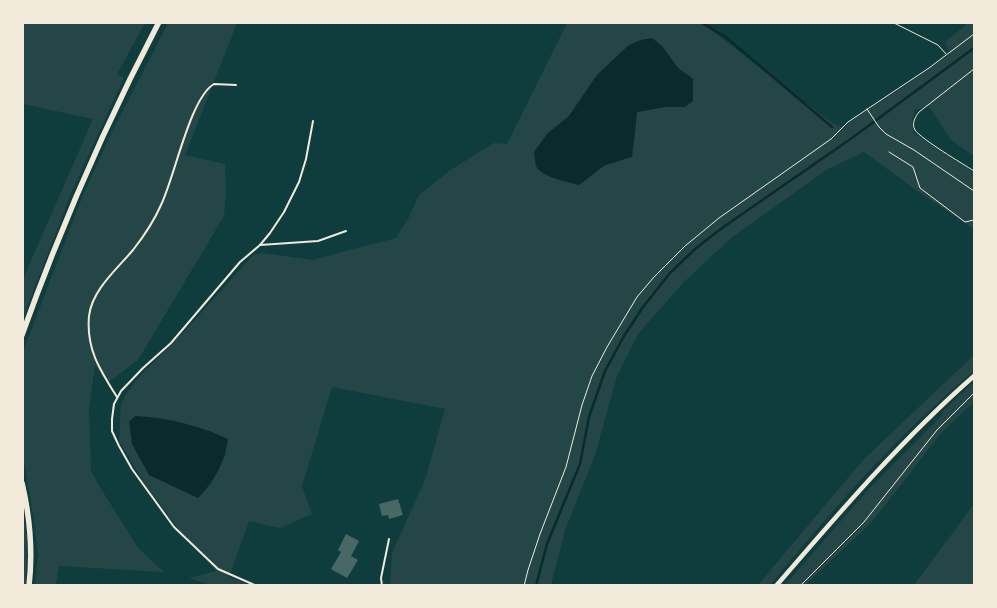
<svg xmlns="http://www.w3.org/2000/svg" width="997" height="608" viewBox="0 0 997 608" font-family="Rubik,sans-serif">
<rect width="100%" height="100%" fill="#0f3d3e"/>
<!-- green -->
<g fill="#244646" fill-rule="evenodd">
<path d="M 23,22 L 145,23 L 117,74 L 124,78 L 72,191 L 23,318 L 23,279 L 93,119 L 23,104 Z"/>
<path d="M 168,23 L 237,23 L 185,155 L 225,164 L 226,193 L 224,216 L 138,360 L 107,383 L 95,365 L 89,408 L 91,470 L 98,484 L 138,548 L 164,572 L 59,566 L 56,585 L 35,585 L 38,554 L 33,514 L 23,456 L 22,354 L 83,195 L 111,134 Z"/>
<path d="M 567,23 L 702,23 L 832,123 L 844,128 L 852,120 L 905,86 L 950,54 L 945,42 L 968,23 L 974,23 L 974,156 L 951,140 L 929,106 L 915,110 C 912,119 911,125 915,134 L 974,173 L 974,229 L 916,190 L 864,152 L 828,169 L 731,238 L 683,283 L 638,334 L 617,376 L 595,455 L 565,530 L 551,585 L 390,585 L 392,553 L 425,480 L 445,409 L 332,387 L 302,486 L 312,514 L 280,528 L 249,521 L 229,577 L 249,585 L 211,585 L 189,578 L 216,571 L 176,526 L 143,481 L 119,441 L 121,405 L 125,396 L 138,378 L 182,334 L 253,255 L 263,253 L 312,260 L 396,238 L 409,217 L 419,195 L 449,171 L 494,143 L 507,144 ZM 629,45 L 662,46 L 678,68 L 693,79 L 685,107 L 665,107 L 637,112 L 634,143 L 618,162 L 605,165 L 579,185 L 547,134 L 569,116 L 597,75 ZM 150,417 L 213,432 L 226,454 L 211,484 L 198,498 Z"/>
<path d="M 974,355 L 974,371 C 898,434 832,510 770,585 L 758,585 L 864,459 Z"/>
<path d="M 974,382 L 974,402 L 942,432 L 871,523 L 805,585 L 784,586 L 868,490 L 942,415 L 943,411 Z"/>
<path d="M 974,504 L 974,585 L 914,585 Z"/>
<path d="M 23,514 L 27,536 L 26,586 L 22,585 Z"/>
</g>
<!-- water -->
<g fill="#0a2a2b">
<path d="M 652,38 L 662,46 L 678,68 L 693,79 L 693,101 L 685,107 L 665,107 L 637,112 L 632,157 L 605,165 L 579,185 C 568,182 545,178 537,168 C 535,164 535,157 534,152 L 547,134 L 569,116 L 597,75 L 629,45 L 641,40 Z"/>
<path d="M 135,416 C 166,417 200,426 228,439 C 225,462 214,481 198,498 L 149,475 L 132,444 L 129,422 Z"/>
</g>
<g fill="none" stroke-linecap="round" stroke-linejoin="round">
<!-- stream -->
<g stroke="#0a2a2b" stroke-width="2.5">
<path d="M 701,22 L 727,38 L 832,127"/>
<path d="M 536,586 L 547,544 L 580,464 L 589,417 L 605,371 L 624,336 L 643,307 L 670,273 L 695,249 L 722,228 L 852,138 L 974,48"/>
</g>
</g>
<!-- building -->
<g fill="#486865">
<path d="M 398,499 L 403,515 L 389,519 L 388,515 L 382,516 L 379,504 Z"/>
<path d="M 346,534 L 359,541 L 351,556 L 358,560 L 347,578 L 331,569 L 341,552 L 338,550 Z"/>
</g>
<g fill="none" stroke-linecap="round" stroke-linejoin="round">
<!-- path -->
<g stroke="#f1e9da" stroke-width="1">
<path d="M 892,22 L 938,45 L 946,54"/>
<path d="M 974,69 L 919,112 C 916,116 911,123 915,130 C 921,139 963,164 974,171"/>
<path d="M 867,109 L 879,127 L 886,134 L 914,150 L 974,191"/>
<path d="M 889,152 L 913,167 L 920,188 L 965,222 L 974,220"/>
<path d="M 524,586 L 528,570 L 540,534 L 566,467 L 582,405 L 592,376 L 607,347 L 637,297 L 654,277 L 685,246 L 719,218 L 831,139 L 848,122 L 929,68 L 974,34"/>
<path d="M 800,586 L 864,522 L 937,430 L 974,393"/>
</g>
<!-- service -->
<g stroke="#f1e9da" stroke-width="2">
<path d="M 260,245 L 318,241 L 346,231"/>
<path d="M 117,397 C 100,370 86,349 89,316 C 92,290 117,269 133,250 C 144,236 154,221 161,205 C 175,176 190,98 214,84 L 236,85"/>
<path d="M 257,586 L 218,569 L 174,527 L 132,469 L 119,446 L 112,431 L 112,419 L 114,404 L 121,391 L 143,368 L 171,343 L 240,262 L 260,245 L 270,233 L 284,212 L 299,182 L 306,159 L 313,121"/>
<path d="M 382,586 L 381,578 L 389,539"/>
</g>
<!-- tertiary -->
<path stroke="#f1e9da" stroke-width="4.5" d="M 776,586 C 839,513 902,439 974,376"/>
<!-- primary -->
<path stroke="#f1e9da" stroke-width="5.5" d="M 22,335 C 60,229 106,123 159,22"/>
<!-- trunk -->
<path stroke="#f1e9da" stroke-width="5.5" d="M 22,483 C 30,517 33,551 29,586"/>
</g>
<!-- border -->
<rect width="997" height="608" fill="none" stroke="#f1e9da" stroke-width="48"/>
</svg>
